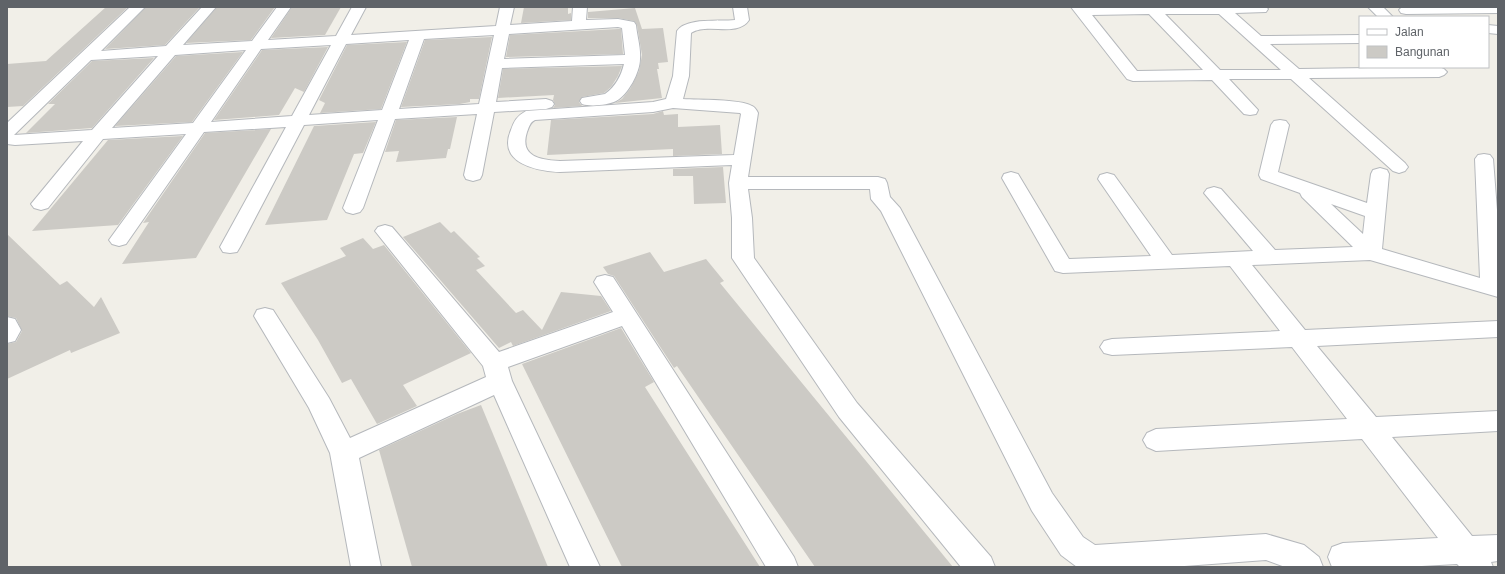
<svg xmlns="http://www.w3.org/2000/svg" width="1505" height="574" viewBox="0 0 1505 574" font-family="Arial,sans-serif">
<rect width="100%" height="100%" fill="#f1efe8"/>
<!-- building -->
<g fill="#cccac5">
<path d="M 106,7 L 128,7 L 23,106 L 7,107 L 7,64 L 46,61 Z"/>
<path d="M 146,7 L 200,7 L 165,45 L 105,49 Z"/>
<path d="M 217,7 L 275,7 L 251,40 L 186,43 Z"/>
<path d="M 292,7 L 341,7 L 325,35 L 271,38 Z"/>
<path d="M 524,7 L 568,7 L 568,14 L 571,13 L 571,20 L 521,23 Z"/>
<path d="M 635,8 L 642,29 L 663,28 L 668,62 L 658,63 L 659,69 L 657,69 L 662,98 L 615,103 L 622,99 L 630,89 L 639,71 L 642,55 L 637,25 L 634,21 L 618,18 L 588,18 L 588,12 Z"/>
<path d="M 618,29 L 621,29 L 623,54 L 506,57 L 510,35 Z"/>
<path d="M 492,37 L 479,99 L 470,99 L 470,102 L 460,104 L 401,107 L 425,40 Z"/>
<path d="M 407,42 L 381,109 L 320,113 L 325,103 L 319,100 L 347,45 Z"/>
<path d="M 328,47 L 304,92 L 295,88 L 279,115 L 214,120 L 262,50 Z"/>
<path d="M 243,52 L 192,122 L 115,126 L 176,56 Z"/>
<path d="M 154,58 L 92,128 L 26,133 L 55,104 L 48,104 L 92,61 Z"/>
<path d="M 622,66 L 618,76 L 611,87 L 604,93 L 582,97 L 579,102 L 582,106 L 553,108 L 555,105 L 553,100 L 554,95 L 498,98 L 503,69 Z"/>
<path d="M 663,111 L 664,115 L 678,114 L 678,127 L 720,125 L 722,154 L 673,156 L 673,149 L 547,155 L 551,120 L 653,114 Z"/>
<path d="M 457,117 L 450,149 L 448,149 L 446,158 L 396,162 L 399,151 L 385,152 L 396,120 Z"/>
<path d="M 376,122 L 363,153 L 354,154 L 327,220 L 265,225 L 314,126 Z"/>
<path d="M 271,129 L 196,258 L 122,264 L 149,222 L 143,223 L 205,133 Z"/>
<path d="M 183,136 L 118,225 L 32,231 L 108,140 Z"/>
<path d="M 723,167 L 726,203 L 694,204 L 693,176 L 673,176 L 673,169 Z"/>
<path d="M 440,222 L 451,233 L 454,231 L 480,257 L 477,258 L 485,266 L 476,270 L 516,313 L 523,310 L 542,330 L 561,292 L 601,296 L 611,311 L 513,346 L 511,342 L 499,348 L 403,237 Z"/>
<path d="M 7,234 L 60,285 L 67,281 L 94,307 L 101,297 L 120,333 L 71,353 L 70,350 L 7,379 L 7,344 L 16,342 L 22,331 L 16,318 L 7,316 Z"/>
<path d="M 363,238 L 373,249 L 384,245 L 471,353 L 403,385 L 417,406 L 377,424 L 351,379 L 342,383 L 318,340 L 281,283 L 346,256 L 340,248 Z"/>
<path d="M 650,252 L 664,272 L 706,259 L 724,281 L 720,283 L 953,567 L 815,567 L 677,366 L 674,368 L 614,276 L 608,274 L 603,267 Z"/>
<path d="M 621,328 L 654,382 L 645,387 L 760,567 L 622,567 L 522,364 Z"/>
<path d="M 481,405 L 548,567 L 412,567 L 379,450 L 457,414 Z"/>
</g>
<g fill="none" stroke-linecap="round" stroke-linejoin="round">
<defs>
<g id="street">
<path d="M 130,7 L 145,7 L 101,51 L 166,46 L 202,7 L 216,7 L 183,45 L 252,41 L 277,7 L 291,7 L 268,40 L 336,36 L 352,7 L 366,7 L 351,35 L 496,26 L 500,7 L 514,7 L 510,25 L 572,21 L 573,7 L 587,7 L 586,20 L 618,19 L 634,22 L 636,25 C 637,36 641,48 640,59 C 640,72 628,95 616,101 C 608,105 591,107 582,104 L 580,101 L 582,98 L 605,94 C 616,86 621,76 624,64 L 502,68 L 496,102 L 546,99 L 552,101 L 554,104 L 552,107 L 546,109 L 494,112 L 482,175 L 480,179 L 473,181 L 466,179 L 464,175 L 477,114 L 395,119 L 363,208 L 360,212 L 353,214 L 346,212 L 343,208 L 378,120 L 304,125 L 240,247 L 237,252 L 230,253 L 223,252 L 220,247 L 286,127 L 204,132 L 126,244 L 119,246 L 112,244 L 109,240 L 186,134 L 103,139 L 48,208 L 41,210 L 34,208 L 31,204 L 83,141 L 15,145 L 7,144 L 7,123 ZM 618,27 L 622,28 L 625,55 L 504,59 L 509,34 ZM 494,35 L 479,104 L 399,109 L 424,39 ZM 409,40 L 382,110 L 309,115 L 346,44 ZM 331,45 L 292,116 L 211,122 L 261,49 ZM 246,50 L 193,123 L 112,128 L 175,55 ZM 158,56 L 92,130 L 14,135 L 91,60 Z"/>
<path d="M 733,7 L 747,7 L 749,20 C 737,38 708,22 691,33 L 689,76 L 683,99 C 698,100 741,99 752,106 C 755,107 757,111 758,113 L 748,177 L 878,177 L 885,179 L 887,183 L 890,197 L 900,208 L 1052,493 L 1083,537 L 1095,545 L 1266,534 L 1304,545 L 1319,557 L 1323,567 L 1285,567 L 1266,560 L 1171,567 L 1077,567 L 1061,555 L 1032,511 L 881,211 L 871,199 L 870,189 L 748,189 L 752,218 L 754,258 L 857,403 L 991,557 L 995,567 L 961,567 L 839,417 L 732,258 L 732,218 L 729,183 L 732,165 L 560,172 C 536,171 497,163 511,130 C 514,121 517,116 526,111 L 653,102 L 666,99 L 673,76 L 677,31 C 687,17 719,22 735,20 ZM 673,108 L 740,113 L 741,114 L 734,155 L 560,161 C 541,160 519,157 527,132 C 529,127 530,122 535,120 L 653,112 Z"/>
<path d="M 1071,7 L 1266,7 L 1268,9 L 1266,12 L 1235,13 L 1261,36 L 1360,35 L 1360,43 L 1270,44 L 1299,69 L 1439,67 L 1444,69 L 1447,72 L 1444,75 L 1439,77 L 1309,78 L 1405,163 L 1408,167 L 1405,171 L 1399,173 L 1393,171 L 1291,79 L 1229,79 L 1258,110 L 1256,114 L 1250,115 L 1244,114 L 1212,80 L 1133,81 L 1127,79 ZM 1149,14 L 1203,70 L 1137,71 L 1092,15 ZM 1165,14 L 1219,14 L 1281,70 L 1220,70 Z"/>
<path d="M 1368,7 L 1383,7 L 1393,17 L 1378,17 Z"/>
<path d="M 1402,7 L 1498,7 L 1498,13 L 1406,14 L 1401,13 L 1399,10 Z"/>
<path d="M 1488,25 L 1498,26 L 1498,34 L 1488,33 Z"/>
<path d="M 1280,120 L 1286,121 L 1289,125 L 1278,172 L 1367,203 L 1371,174 L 1373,170 L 1380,168 L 1387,170 L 1389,174 L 1382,249 L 1480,278 L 1475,159 L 1478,155 L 1484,154 L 1490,155 L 1493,159 L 1498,223 L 1498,297 L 1370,260 L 1252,265 L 1305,330 L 1498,321 L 1498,337 L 1317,346 L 1376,417 L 1498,411 L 1498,431 L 1392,437 L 1472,536 L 1498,535 L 1498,561 L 1491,562 L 1493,567 L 1460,567 L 1457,564 L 1404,567 L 1332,567 L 1328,557 L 1332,547 L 1343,543 L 1438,538 L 1362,439 L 1156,451 L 1147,447 L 1143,440 L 1147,433 L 1156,429 L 1347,419 L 1292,347 L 1112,355 L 1104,353 L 1100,347 L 1104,341 L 1112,339 L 1280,331 L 1230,266 L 1063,273 L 1055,271 L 1002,178 L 1004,174 L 1011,172 L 1018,174 L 1069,259 L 1151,256 L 1098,179 L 1100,175 L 1107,173 L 1114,175 L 1172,255 L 1253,251 L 1204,193 L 1207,189 L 1214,187 L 1221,189 L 1275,250 L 1353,247 L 1302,197 L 1300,193 L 1261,179 L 1259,175 L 1271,125 L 1274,121 ZM 1331,204 L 1365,216 L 1363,234 Z"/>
<path d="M 385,225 L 392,227 L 499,352 L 613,312 L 594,282 L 597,277 L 605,275 L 613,277 L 794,557 L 798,567 L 766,567 L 622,326 L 508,367 L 512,381 L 600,567 L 570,567 L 494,395 L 359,458 L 381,567 L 351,567 L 330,453 L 309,408 L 254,316 L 257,310 L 265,308 L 273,310 L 329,398 L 350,438 L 486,377 L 483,366 L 375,231 L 378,227 Z"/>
<path d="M 7,317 L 15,319 L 21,330 L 15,341 L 7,343 Z"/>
</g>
</defs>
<!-- street casing -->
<use href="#street" stroke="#b5b8bc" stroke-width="2"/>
<!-- street -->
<use href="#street" fill="#fff" fill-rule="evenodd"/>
</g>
<!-- border -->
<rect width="1505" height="574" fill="none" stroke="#5f6368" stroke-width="16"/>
<!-- legend -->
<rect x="1359" y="16" width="130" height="52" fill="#ffffff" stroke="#bfc1c3"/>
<rect x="1367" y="29" width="20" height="6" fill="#ffffff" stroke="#bfc1c3"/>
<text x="1395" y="36" font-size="12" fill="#5f6368">Jalan</text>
<rect x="1367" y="46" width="20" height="12" fill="#cccac5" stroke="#bfc1c3"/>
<text x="1395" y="56" font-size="12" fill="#5f6368">Bangunan</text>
</svg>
